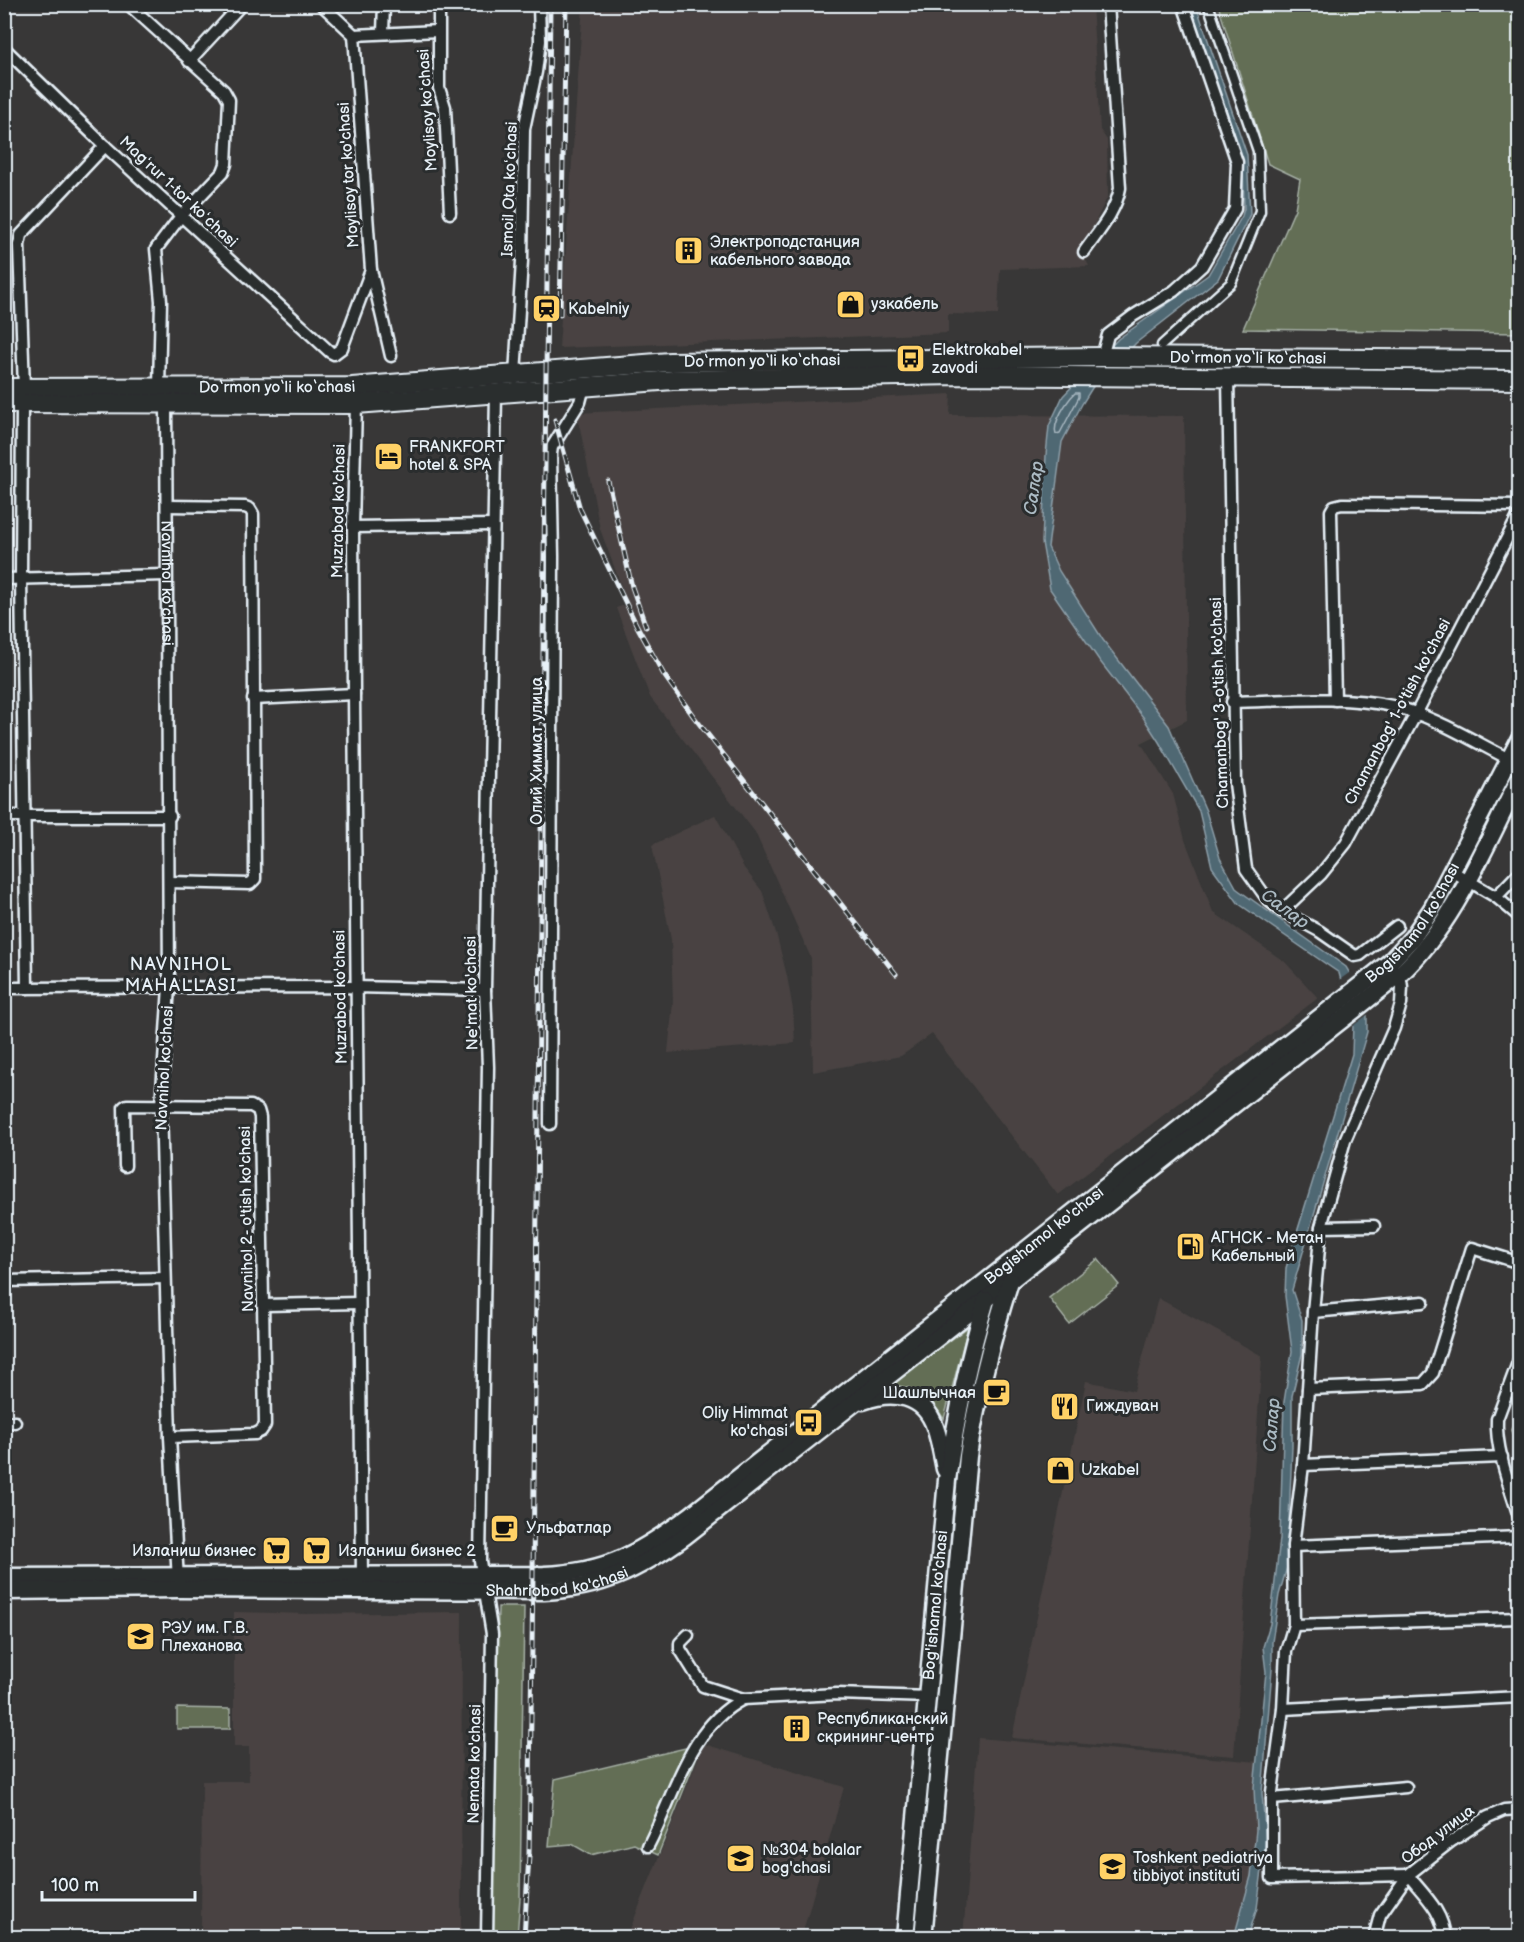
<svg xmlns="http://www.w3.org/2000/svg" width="1524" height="1942" viewBox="0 0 1524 1942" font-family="'Balsamiq Sans',sans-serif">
<rect width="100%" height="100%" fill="#383737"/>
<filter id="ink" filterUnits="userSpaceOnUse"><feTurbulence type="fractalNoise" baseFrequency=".0167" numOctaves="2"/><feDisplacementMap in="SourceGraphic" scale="12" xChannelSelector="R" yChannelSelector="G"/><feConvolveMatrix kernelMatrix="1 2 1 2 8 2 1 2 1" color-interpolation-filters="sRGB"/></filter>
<g filter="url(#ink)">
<!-- built -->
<g fill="#494342">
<path d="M 583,5 L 1092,5 L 1100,130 L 1107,140 L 1108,196 L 1081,251 L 1089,266 L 1000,269 L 998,315 L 948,314 L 948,333 L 559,348 Z"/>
<path d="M 951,394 L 950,415 L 1184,416 L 1187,720 L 1141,743 L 1173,794 L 1185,840 L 1213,912 L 1285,962 L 1318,998 L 1058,1195 L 932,1034 L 901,1056 L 813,1072 L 811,958 L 755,832 L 650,697 L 616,608 L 628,604 L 600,529 L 577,413 Z"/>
<path d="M 715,815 L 744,868 L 762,891 L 776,933 L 787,976 L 793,1010 L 795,1043 L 668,1053 L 673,1002 L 671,939 L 652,845 Z"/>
<path d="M 1158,1298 L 1262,1356 L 1234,1756 L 1012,1738 L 1086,1381 L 1134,1391 Z"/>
<path d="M 234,1612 L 305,1614 L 462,1612 L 461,1931 L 314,1934 L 201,1931 L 202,1781 L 249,1781 L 249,1747 L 234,1747 Z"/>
<path d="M 978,1738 L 1259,1762 L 1260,1834 L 1242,1937 L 963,1938 Z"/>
<path d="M 704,1744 L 844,1787 L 803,1931 L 800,1937 L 650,1938 L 629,1932 Z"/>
</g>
<!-- green -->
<g fill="#636e55" stroke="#a6b0a6" stroke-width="1.5">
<path d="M 1218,5 L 1519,5 L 1519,333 L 1243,329 L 1295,209 L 1300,179 L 1268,164 Z"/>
<path d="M 1098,1259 L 1119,1285 L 1069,1324 L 1049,1298 Z"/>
<path d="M 968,1327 L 944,1419 C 934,1403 919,1389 899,1390 L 893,1384 Z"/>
<path d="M 1519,1406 L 1520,1406 L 1519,1456 L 1511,1430 Z"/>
<path d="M 498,1607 L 524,1607 L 520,1898 L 517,1937 L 492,1937 Z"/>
<path d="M 177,1708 L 230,1709 L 230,1729 L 177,1729 Z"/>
<path d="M 702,1744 L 658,1855 L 634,1844 L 591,1855 L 572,1844 L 549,1846 L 555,1779 Z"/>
</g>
<!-- water -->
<path fill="#4f6773" stroke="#8c9ea8" stroke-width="1.5" d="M 1190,5 L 1196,5 L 1247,155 L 1250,214 L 1218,279 L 1136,343 L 1092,388 L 1082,404 L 1062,442 L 1048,547 L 1059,571 L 1103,640 L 1169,726 L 1206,811 L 1220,858 L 1237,889 L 1346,967 L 1359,989 L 1367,1015 L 1367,1032 L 1292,1290 L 1302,1320 L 1302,1354 L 1292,1396 L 1292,1446 L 1287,1567 L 1279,1595 L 1272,1642 L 1272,1669 L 1262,1793 L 1266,1840 L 1257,1908 L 1248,1937 L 1234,1937 L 1251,1876 L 1256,1830 L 1254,1787 L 1266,1672 L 1263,1647 L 1270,1624 L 1280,1539 L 1284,1402 L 1292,1351 L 1285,1296 L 1286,1268 L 1352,1054 L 1353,1025 L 1339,973 L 1239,904 L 1212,867 L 1199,811 L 1159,742 L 1143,717 L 1099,660 L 1050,589 L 1042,542 L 1046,455 L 1049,426 L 1063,396 L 1118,339 L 1208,275 L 1242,216 L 1244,209 L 1243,162 Z"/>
<!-- pier -->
<path fill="#383737" d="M 1352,971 L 1361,988 L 1370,1013 L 1350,1028 L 1338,981 Z"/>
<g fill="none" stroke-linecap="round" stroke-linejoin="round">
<!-- shore -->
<path stroke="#abbac3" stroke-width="1.5" d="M 1075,393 L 1079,393 L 1079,397 L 1060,433 L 1056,434 C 1052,423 1067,401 1075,393 Z"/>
<defs>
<path id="pedestrian" d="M 1162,345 L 1231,283 L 1260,211 L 1258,151 L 1208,4"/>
<g id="minor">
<path d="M 128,4 L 224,91 L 229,100 L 226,164 L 223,172 L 181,216 L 156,249 L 161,301 L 159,388"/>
<path d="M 321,4 L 354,35 L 371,270 L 391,356"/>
<path d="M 439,4 L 439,88 L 445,107 L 450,213"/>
<path d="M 383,33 L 384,4"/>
<path d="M 354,35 L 438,31"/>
<path d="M 4,48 L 105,146 L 330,352 L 334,354 L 342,348 L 371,270"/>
<path d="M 189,61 L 242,4"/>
<path d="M 1084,252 C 1098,232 1116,212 1120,188 L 1108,4"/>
<path d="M 1102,357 L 1108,335 L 1133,316 L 1174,291 L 1202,266 L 1235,209 L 1237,162 L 1183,4"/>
<path d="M 515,375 L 522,261 L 524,129 L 536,72 L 540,41 L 539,4"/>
<path d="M 1228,377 L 1235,783 L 1246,869 L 1268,900 L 1282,911 L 1319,931 L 1355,956 L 1360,955 L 1397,926"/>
<path d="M 24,388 L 19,245 L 21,235 L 105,146"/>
<path d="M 22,403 L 21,579 L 27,988"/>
<path id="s1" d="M 166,403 L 169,987 L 161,1105 L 170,1437 L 178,1581"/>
<path d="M 356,404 L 353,527 L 354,694 L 362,1579"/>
<path d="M 167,506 L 245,507 L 250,509 L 253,514 L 255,879 L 250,884 L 169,882"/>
<path d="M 353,527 L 493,525"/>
<path d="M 4,579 L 166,575"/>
<path d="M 253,699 L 354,694"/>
<path d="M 1335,700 L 1331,511 L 1334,506 L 1342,504 L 1520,506"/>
<path d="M 1232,702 C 1285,701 1340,695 1392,706 C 1432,715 1473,741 1509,759"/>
<path d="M 4,816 L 170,816"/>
<path d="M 1452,871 L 1496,897 L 1520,917"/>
<path d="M 1496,897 L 1520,872"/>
<path d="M 1282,911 L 1321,874 L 1346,843 L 1416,714 L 1520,513"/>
<path d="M 1397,971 L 1400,974 L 1402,987 L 1401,1004 L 1394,1028 L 1345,1140 L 1321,1227 L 1313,1312 L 1303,1465 L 1293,1546 L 1294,1625 L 1286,1651 L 1283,1709 L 1272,1792 L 1272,1878 L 1408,1875 C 1424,1895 1443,1911 1445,1938"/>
<path d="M 4,988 L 355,987 L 485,990"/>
<path d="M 550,1124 L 553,556 L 551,454 L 552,447 L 580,402 L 584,387"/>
<path d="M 125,1166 L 124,1107 L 127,1105 L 251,1106 L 258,1110 L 260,1117 L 265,1425 L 261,1431 L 255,1434 L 170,1437"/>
<path d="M 1321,1227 L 1374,1226"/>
<path d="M 4,1281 L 165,1278"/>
<path d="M 264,1305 L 359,1303"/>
<path d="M 1313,1312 L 1423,1302"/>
<path d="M 1520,1357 L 1497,1419 C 1495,1449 1511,1490 1520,1520"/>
<path d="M 1308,1389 L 1423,1384 L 1433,1373 L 1472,1248 L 1520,1263"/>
<path d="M 4,1422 L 15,1422"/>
<path d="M 1303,1465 L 1502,1457"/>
<path d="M 1293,1546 L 1520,1537"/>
<path d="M 1294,1625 L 1520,1618"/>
<path d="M 688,1635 L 680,1643 L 680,1649 L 703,1686 L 743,1699 L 837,1694 L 929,1697"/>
<path d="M 1283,1709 L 1520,1697"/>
<path d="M 1272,1799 L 1406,1787"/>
<path d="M 648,1846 C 675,1795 688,1728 743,1699"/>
<path d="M 487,1938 L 492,1634 L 480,1561 L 488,1067 L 485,990 L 496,394"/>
<path d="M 1374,1938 L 1380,1915 L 1408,1875 L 1450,1842 L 1488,1817 L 1504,1810 L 1520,1809"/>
</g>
<g id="secondary">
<path d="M 863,1401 C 892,1390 924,1394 935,1427 C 940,1441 942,1455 945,1469"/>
<path id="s2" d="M 4,1577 L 544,1575 C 608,1572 640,1553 690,1516 L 1390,962 L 1413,937 L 1432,909 L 1520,739"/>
<path id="s3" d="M 4,1591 L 178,1589 L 544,1591 C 602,1588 638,1570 685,1536 L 1400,974 C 1456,922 1485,845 1520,778"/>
<path id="s4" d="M 905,1938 L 947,1480 C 956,1419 968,1359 986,1300"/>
<path d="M 923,1938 L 968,1456 C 977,1396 992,1338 1010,1281"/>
</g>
<g id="primary">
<path id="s5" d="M 4,388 L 352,387 L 670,362 L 1102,357 L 1520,360"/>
<path d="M 4,403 L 356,404 L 673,380 L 958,375 L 1520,380"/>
</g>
</defs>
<!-- pedestrian casing -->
<use href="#pedestrian" stroke="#e8f1f8" stroke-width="13"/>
<!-- minor casing -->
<use href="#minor" stroke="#e8f1f8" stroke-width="15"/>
<!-- secondary casing -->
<use href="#secondary" stroke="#e8f1f8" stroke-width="21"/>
<!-- primary casing -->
<use href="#primary" stroke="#e8f1f8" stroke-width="22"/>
<!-- pedestrian -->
<use href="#pedestrian" stroke="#2a2d2e" stroke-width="8"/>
<!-- minor -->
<use href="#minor" stroke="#2a2d2e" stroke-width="10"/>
<!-- secondary -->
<use href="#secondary" stroke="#2a2d2e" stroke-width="16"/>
<!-- primary -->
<use href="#primary" stroke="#2a2d2e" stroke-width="18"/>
<defs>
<g id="rail">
<path d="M 560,315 L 566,4"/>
<path d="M 555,420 L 580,509 L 637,626 L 664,675 L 694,717 L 896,974"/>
<path d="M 608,481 L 632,587 L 646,627"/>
<path d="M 524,1938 L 529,1855 L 533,1575 L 550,4"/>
</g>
</defs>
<!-- rail casing -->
<use href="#rail" stroke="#e8f1f8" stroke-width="5"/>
<!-- rail -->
<use href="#rail" stroke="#2a2d2e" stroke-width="3" stroke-dasharray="9" stroke-linecap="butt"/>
</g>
</g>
<!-- icons -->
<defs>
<symbol id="building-square" viewBox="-11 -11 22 22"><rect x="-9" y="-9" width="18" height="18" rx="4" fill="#ffd166" stroke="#2a2d2e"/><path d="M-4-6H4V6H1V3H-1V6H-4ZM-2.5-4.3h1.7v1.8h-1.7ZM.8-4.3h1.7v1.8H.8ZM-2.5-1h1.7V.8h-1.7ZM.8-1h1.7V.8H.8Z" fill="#111"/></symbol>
<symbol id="shop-square" viewBox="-11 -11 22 22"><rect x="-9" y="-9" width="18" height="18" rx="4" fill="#ffd166" stroke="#2a2d2e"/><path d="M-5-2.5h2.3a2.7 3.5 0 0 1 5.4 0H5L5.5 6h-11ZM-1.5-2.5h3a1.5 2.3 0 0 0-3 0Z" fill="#111"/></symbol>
<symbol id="station-square" viewBox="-11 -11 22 22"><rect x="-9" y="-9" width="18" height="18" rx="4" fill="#ffd166" stroke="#2a2d2e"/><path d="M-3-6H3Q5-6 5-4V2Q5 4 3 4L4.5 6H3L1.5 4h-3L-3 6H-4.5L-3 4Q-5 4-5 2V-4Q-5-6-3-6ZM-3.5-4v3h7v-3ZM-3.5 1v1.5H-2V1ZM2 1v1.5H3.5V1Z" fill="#111"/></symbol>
<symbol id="bus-square" viewBox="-11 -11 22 22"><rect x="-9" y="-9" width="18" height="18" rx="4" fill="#ffd166" stroke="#2a2d2e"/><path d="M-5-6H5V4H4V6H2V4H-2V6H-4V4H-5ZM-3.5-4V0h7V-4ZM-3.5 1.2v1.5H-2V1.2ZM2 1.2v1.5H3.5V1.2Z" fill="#111"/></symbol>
<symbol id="hotel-square" viewBox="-11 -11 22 22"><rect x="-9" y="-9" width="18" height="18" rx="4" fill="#ffd166" stroke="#2a2d2e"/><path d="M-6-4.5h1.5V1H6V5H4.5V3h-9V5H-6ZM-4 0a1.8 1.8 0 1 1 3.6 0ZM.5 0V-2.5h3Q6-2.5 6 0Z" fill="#111"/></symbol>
<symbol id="fuel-square" viewBox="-11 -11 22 22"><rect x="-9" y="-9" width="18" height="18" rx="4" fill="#ffd166" stroke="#2a2d2e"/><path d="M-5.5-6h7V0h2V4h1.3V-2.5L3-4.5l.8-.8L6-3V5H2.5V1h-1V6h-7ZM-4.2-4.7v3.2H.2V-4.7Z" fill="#111"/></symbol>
<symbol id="cafe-square" viewBox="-11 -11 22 22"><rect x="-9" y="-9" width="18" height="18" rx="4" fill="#ffd166" stroke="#2a2d2e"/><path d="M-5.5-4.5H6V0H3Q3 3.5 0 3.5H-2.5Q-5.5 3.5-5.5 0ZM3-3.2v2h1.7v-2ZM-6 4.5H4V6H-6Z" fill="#111"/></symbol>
<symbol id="restaurant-square" viewBox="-11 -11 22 22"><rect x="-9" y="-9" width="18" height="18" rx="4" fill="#ffd166" stroke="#2a2d2e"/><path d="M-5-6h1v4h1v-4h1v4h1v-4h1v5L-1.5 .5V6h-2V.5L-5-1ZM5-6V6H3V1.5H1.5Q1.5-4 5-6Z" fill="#111"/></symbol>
<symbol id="supermarket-square" viewBox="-11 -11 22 22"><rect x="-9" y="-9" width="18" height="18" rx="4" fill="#ffd166" stroke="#2a2d2e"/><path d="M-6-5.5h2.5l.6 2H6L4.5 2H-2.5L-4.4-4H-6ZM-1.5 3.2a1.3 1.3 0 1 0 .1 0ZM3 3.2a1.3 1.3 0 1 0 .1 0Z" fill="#111"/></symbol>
<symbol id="university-square" viewBox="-11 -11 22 22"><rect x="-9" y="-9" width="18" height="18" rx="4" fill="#ffd166" stroke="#2a2d2e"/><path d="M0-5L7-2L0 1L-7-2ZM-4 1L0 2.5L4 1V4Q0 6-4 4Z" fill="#111"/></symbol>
<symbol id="school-square" viewBox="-11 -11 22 22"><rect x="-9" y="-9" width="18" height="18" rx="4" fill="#ffd166" stroke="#2a2d2e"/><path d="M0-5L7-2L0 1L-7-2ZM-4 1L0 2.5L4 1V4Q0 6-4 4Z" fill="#111"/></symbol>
</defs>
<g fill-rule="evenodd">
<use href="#building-square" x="672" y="234" width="33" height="33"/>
<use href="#shop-square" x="834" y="288" width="33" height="33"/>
<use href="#station-square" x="530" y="292" width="33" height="33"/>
<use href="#bus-square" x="894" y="342" width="33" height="33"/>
<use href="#hotel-square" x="372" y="440" width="33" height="33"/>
<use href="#fuel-square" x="1174" y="1230" width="33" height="33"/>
<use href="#cafe-square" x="980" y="1376" width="33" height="33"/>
<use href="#restaurant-square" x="1048" y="1390" width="33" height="33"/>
<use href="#bus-square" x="792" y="1406" width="33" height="33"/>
<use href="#shop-square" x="1044" y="1454" width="33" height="33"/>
<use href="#cafe-square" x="488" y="1512" width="33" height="33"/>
<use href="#supermarket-square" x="260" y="1534" width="33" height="33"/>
<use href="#supermarket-square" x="300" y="1534" width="33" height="33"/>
<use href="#university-square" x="124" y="1620" width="33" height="33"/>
<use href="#building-square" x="780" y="1712" width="33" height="33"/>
<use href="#school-square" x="724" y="1842" width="33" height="33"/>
<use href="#university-square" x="1096" y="1850" width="33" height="33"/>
</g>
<g text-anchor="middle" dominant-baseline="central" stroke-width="6" stroke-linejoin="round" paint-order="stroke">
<!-- street labels -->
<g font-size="16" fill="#e8f1f8" stroke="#2a2d2e">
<text transform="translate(428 110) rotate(-94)">Moylisoy koʻchasi</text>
<text transform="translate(349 175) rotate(-94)">Moylisoy tor ko'chasi</text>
<text transform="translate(510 189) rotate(-88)">Ismoil Ota koʻchasi</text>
<text transform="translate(178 192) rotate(43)">Magʻrur 1-tor koʻchasi</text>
<text stroke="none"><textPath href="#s5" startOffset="1245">Do‘rmon yo‘li ko‘chasi</textPath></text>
<text stroke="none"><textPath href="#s5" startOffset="759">Do‘rmon yo‘li ko‘chasi</textPath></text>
<text stroke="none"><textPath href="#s5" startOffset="273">Do‘rmon yo‘li ko‘chasi</textPath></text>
<text transform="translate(339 511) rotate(-89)">Muzrabod ko'chasi</text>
<text stroke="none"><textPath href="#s1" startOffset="180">Navnihol ko'chasi</textPath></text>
<text transform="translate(1220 703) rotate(-92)">Chamanbog' 3-o'tish ko'chasi</text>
<text transform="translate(1398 712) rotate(-62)">Chamanbog' 1-o'tish ko'chasi</text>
<text transform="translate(537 751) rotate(-90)">Олий Химмат улица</text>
<text stroke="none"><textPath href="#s2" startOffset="1638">Bogishamol ko'chasi</textPath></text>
<text transform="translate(472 993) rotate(-91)">Ne'mat ko'chasi</text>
<text transform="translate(341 997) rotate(-91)">Muzrabod ko'chasi</text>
<text transform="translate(165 1068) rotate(-87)">Navnihol ko'chasi</text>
<text transform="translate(247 1219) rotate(-91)">Navnihol 2- o'tish ko'chasi</text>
<text stroke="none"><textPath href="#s2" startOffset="1152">Bogishamol ko'chasi</textPath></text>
<text stroke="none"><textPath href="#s3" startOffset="554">Shahriobod ko'chasi</textPath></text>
<text stroke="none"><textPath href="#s4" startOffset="334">Bog'ishamol ko'chasi</textPath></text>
<text transform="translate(475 1764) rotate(-89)">Nemata ko'chasi</text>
<text transform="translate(1438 1835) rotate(-37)">Обод улица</text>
</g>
<!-- poi labels -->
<g font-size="16" fill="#e8f1f8" stroke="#2a2d2e" text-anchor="start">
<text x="710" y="242">Электроподстанция<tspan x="710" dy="18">кабельного завода</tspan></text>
<text x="871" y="304">узкабель</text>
<text x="568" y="309">Kabelniy</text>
<text x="932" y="350">Elektrokabel<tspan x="932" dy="18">zavodi</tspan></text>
<text x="409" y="447">FRANKFORT<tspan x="409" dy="18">hotel &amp; SPA</tspan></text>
<text x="1211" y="1238">АГНСК - Метан<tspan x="1211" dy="18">Кабельный</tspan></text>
<text x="976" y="1393" text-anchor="end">Шашлычная</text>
<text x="1086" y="1406">Гиждуван</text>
<text x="788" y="1413" text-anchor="end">Oliy Himmat<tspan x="788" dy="18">ko'chasi</tspan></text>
<text x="1081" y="1470">Uzkabel</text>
<text x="526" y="1528">Ульфатлар</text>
<text x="256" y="1551" text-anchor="end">Изланиш бизнес</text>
<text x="338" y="1551">Изланиш бизнес 2</text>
<text x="161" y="1628">РЭУ им. Г.В.<tspan x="161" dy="18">Плеханова</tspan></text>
<text x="817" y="1719">Республиканский<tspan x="817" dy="18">скрининг-центр</tspan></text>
<text x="762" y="1850">№304 bolalar<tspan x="762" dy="18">bog'chasi</tspan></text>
<text x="1133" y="1858">Toshkent pediatriya<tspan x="1133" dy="18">tibbiyot instituti</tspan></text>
</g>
<!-- water labels -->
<g font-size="18" font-style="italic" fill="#abbac3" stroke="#2a2d2e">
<text transform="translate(1034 488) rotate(-82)">Салар</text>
<text transform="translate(1285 909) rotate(36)">Салар</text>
<text transform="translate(1272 1425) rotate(-86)">Салар</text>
</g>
<!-- neighbourhood labels -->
<g font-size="18" letter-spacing="1.5" fill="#e8f1f8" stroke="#2a2d2e">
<text x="181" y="964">NAVNIHOL<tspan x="181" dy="21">MAHALLASI</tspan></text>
</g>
</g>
<!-- margin -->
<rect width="1524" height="1942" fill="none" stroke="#2a2d2e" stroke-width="24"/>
<rect x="12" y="12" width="1500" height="1918" fill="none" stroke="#e8f1f8" stroke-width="2" filter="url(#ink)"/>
<!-- scale -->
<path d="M42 1891v9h153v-9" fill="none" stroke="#e8f1f8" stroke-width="3"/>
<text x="51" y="1891" font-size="18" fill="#e8f1f8" stroke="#2a2d2e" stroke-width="4.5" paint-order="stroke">100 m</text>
</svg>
